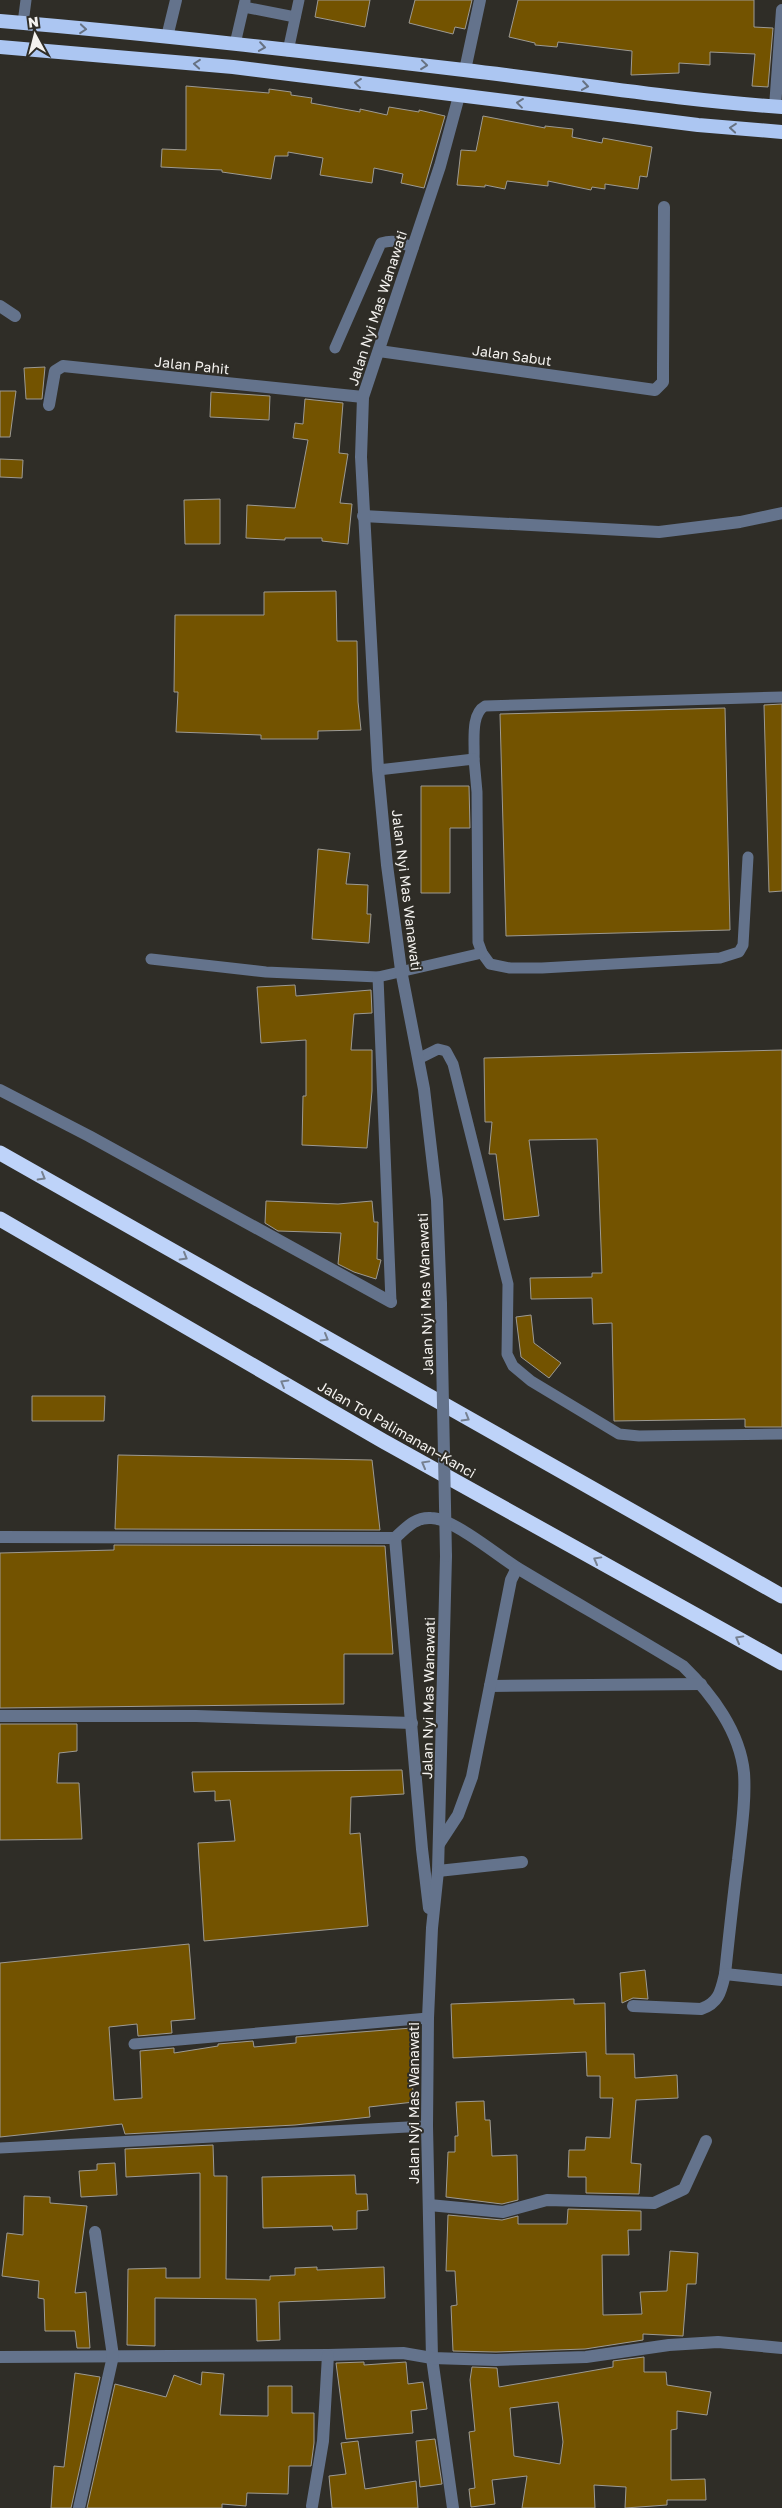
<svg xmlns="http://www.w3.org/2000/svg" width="782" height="2508" viewBox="0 0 782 2508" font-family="'Golos Text',sans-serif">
<rect width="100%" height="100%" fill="#2f2d27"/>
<!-- building -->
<g fill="#735300" stroke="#9d9a93" fill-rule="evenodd">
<path d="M 318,0 L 370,0 L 365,27 L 315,17 Z"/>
<path d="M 415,0 L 472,0 L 465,29 L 455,27 L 453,34 L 409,23 Z"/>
<path d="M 518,0 L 754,0 L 754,27 L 773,28 L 768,87 L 752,86 L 755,54 L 710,52 L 710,65 L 679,63 L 679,73 L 631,75 L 632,51 L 558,42 L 557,47 L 535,45 L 535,43 L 509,37 Z"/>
<path d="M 186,86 L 269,93 L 269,89 L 291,92 L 291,95 L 312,98 L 311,103 L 360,112 L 360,109 L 387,115 L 389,107 L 419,112 L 419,110 L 445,116 L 424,188 L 401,183 L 403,174 L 374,168 L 372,183 L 320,175 L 323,158 L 288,152 L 288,156 L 275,156 L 271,179 L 222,172 L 222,170 L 161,167 L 162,149 L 186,150 Z"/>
<path d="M 483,116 L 545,128 L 545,126 L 573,129 L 572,137 L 602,143 L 603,138 L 652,147 L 647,177 L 640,176 L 638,189 L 605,184 L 605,189 L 592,187 L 591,190 L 548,181 L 548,186 L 507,181 L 505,189 L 485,185 L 485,187 L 457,185 L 461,150 L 476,151 Z"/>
<path d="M 45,367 L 42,399 L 26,399 L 24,368 Z"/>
<path d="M 0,391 L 16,391 L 10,437 L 0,437 Z"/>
<path d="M 211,392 L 270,396 L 269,420 L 210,417 Z"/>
<path d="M 305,399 L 343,403 L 339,453 L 348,454 L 340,503 L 352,504 L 348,544 L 322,541 L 322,538 L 285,538 L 285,540 L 246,538 L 247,505 L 295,508 L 308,440 L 293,438 L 295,423 L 303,424 Z"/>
<path d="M 0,459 L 23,460 L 22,478 L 0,477 Z"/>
<path d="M 220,499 L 220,544 L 185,544 L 184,500 Z"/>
<path d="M 336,591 L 337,641 L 357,641 L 358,702 L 361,730 L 318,731 L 318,739 L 261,739 L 261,735 L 176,732 L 178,692 L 174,692 L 175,615 L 264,615 L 264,592 Z"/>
<path d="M 782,704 L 782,891 L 769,892 L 764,705 Z"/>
<path d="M 725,708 L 730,930 L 506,936 L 500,714 Z"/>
<path d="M 421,786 L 469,786 L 470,828 L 450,828 L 450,893 L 421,893 Z"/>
<path d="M 318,849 L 350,853 L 346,884 L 368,885 L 367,914 L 371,914 L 369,943 L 312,939 Z"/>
<path d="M 295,985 L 296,996 L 371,990 L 372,1013 L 354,1014 L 351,1050 L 372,1050 L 372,1091 L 367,1148 L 302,1145 L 303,1096 L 306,1096 L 306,1040 L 261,1043 L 257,987 Z"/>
<path d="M 782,1050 L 782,1427 L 745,1427 L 745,1419 L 614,1421 L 612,1323 L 593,1324 L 592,1298 L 531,1299 L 530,1278 L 592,1277 L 592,1273 L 602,1273 L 597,1139 L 529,1140 L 539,1216 L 504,1220 L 496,1154 L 489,1154 L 492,1122 L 485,1122 L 484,1058 Z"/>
<path d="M 266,1201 L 338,1204 L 372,1201 L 374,1222 L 378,1222 L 377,1259 L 381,1260 L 376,1279 L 354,1272 L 338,1264 L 341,1233 L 278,1231 L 265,1223 Z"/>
<path d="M 531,1315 L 534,1343 L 561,1363 L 549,1378 L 521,1357 L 516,1317 Z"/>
<path d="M 32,1396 L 105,1396 L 104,1421 L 32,1421 Z"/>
<path d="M 118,1455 L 372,1460 L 380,1530 L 115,1529 Z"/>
<path d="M 114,1545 L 385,1546 L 393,1654 L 344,1654 L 344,1704 L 0,1708 L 0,1553 L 114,1550 Z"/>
<path d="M 0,1724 L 77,1724 L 77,1751 L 59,1753 L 57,1783 L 79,1783 L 82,1839 L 0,1840 Z"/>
<path d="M 402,1770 L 404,1794 L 351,1797 L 350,1834 L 360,1833 L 368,1926 L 204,1941 L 198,1843 L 235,1841 L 230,1800 L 215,1801 L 215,1791 L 194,1792 L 192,1772 Z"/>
<path d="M 189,1944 L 195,2019 L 171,2021 L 172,2033 L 138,2036 L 137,2024 L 109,2027 L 114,2100 L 142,2098 L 140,2051 L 174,2048 L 174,2053 L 218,2046 L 218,2044 L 253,2041 L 254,2047 L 296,2043 L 296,2037 L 412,2028 L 415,2069 L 411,2069 L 414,2102 L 369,2107 L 370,2117 L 295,2125 L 125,2134 L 122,2124 L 0,2137 L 0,1963 Z"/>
<path d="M 645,1970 L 648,1999 L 633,1998 L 622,2003 L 620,1973 Z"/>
<path d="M 574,1999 L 574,2004 L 605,2003 L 606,2054 L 634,2054 L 635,2078 L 677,2075 L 678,2098 L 636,2100 L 631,2163 L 641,2164 L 639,2194 L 586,2193 L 586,2177 L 568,2177 L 569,2150 L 585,2150 L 586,2137 L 610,2138 L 613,2098 L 600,2098 L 600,2076 L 587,2076 L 586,2052 L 453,2058 L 451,2004 Z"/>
<path d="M 484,2101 L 485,2120 L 490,2120 L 492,2156 L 517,2155 L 518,2200 L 502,2204 L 446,2197 L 448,2152 L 455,2152 L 455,2136 L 458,2136 L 456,2102 Z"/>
<path d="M 213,2145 L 214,2176 L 227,2176 L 226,2279 L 270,2280 L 270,2276 L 295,2275 L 295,2268 L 317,2267 L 317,2270 L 384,2267 L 385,2298 L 279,2302 L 280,2340 L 257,2341 L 256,2299 L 155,2298 L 155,2346 L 127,2345 L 128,2269 L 166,2268 L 166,2278 L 200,2278 L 200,2173 L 126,2177 L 125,2149 Z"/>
<path d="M 115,2163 L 117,2195 L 81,2197 L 79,2171 L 97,2170 L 97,2164 Z"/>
<path d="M 355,2175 L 356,2194 L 367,2194 L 368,2210 L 357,2211 L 357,2229 L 333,2230 L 332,2226 L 263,2228 L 262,2177 Z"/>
<path d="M 24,2196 L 50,2197 L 50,2203 L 87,2206 L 75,2293 L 86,2292 L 90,2348 L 77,2348 L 75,2331 L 45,2331 L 44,2299 L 38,2298 L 39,2281 L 2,2276 L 7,2233 L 23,2235 Z"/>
<path d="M 568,2209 L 641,2211 L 641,2230 L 628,2230 L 629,2255 L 602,2255 L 603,2315 L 642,2314 L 640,2292 L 667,2291 L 670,2251 L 698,2253 L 696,2284 L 687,2284 L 683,2336 L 643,2334 L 643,2340 L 585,2349 L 496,2352 L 453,2351 L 451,2306 L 457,2305 L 455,2271 L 446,2271 L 448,2215 L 502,2220 L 518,2216 L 518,2224 L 567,2224 Z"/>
<path d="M 644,2357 L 644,2372 L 666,2372 L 667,2385 L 711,2392 L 707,2415 L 677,2411 L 677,2429 L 671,2430 L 671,2480 L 705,2479 L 706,2500 L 667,2500 L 667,2505 L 625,2508 L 626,2487 L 594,2485 L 595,2508 L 522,2508 L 527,2476 L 492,2480 L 495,2504 L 471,2507 L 469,2489 L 475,2488 L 469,2432 L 475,2431 L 470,2380 L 472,2367 L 497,2368 L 499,2387 L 613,2367 L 613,2361 ZM 558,2402 L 563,2442 L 560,2464 L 514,2456 L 510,2408 Z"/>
<path d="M 364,2362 L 364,2365 L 406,2362 L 408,2384 L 423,2382 L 427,2409 L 411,2411 L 413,2433 L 346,2439 L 336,2363 Z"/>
<path d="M 202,2372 L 224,2374 L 220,2415 L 268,2416 L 268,2386 L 292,2386 L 292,2413 L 314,2413 L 314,2443 L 311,2466 L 289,2466 L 288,2494 L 247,2493 L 246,2506 L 222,2504 L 222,2508 L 87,2508 L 115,2384 L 166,2397 L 174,2375 L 201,2385 Z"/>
<path d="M 75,2373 L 100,2377 L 71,2508 L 51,2508 L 54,2466 L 64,2467 Z"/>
<path d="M 435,2439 L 442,2484 L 420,2487 L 416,2441 Z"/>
<path d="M 358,2441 L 365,2489 L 416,2481 L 418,2508 L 332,2508 L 329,2476 L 346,2474 L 341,2443 Z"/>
</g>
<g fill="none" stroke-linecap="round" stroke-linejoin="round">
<!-- service -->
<g stroke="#64738c" stroke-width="11">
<path d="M 244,7 L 295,17"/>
<path d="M 23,23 L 26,0"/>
<path d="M 235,44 L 245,1"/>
<path d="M 288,51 L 299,0"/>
<path d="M 335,348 L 381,243 C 394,239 401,242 413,248"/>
<path d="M 474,759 C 475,743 470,714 485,706 L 782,697"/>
<path d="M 378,770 L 474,759 L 477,792 L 478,942 L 482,953 L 490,964 L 510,968 L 542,968 L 720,958 L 739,952 L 743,945 L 748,857"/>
<path d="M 151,959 L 266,972 L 378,977"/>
<path d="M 420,1058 L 438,1049 L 446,1051 L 453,1064 L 508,1284 L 507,1354 L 513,1366 L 531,1381 L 619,1434 L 639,1436 L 782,1434"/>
<path d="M 391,1302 L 378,977 L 482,953"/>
<path d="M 134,2044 L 428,2018"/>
<path d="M 0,2148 L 427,2126"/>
</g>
<!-- minor -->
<g stroke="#64738c" stroke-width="12">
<path d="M 167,37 L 176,0"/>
<path d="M 465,70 L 480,0"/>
<path d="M 775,107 L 782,10"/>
<path d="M 0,306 L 15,316"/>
<path d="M 379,351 L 655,390 L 663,382 L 663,369 L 664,207"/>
<path d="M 49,405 L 55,371 L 63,366 L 363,397"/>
<path d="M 363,516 L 659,532 L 740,522 L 782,513"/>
<path d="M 0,1090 L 89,1136 L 391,1302"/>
<path d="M 441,1304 L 437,1200 L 424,1089 L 401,970 L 387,865 L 378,770 L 361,457 L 363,397 L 440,166 L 459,96"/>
<path d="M 0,1537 L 395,1538 C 406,1528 415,1517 431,1518 C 453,1518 499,1557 519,1569 C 574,1602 629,1633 683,1666 C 712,1694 740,1732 744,1773 C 746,1802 741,1832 738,1860 C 733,1898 729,1936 725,1974 C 721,1991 719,2003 701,2009 L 633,2006"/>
<path d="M 395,1538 L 422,1849 L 429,1908"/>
<path d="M 446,1556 L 438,1871 L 432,1928 L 428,2018 L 427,2126 L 432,2358 L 453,2508"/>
<path d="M 490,1686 L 701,1684"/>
<path d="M 0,1716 L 196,1716 L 412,1723"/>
<path d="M 439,1844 L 458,1815 L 472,1777 L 511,1580 L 517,1568"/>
<path d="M 438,1871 L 522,1862"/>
<path d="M 725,1974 L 782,1980"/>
<path d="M 429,2205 L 503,2212 L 547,2200 L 654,2203 L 684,2189 L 706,2141"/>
<path d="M 0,2357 L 328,2355 L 403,2353 L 432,2358 L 496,2360 L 586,2357 L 669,2345 L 718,2342 L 782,2348"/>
<path d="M 312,2506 L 323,2441 L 328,2355"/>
<path d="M 79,2508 L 113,2356 L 95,2232"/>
</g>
<!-- trunk -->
<g stroke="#acc6f2" stroke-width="14">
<path d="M 0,21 C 155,34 310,52 464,70 C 570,82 675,100 782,107"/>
<path d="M 0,47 L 233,67 L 698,125 L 782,132"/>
</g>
<!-- motorway -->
<g stroke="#bed3f9" stroke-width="15">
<path d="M 0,1153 L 782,1596"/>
<path d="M 0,1219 L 383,1441 L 782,1663"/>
</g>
<!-- minor-bridge -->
<path stroke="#64738c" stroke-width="12" d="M 441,1304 L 446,1556"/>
</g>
<!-- one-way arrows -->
<defs><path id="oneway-chevron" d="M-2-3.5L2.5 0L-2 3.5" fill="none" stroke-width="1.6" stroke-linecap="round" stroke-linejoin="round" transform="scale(1.25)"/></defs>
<g stroke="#677282">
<use href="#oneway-chevron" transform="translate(83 29) rotate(5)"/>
<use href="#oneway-chevron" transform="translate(262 47) rotate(8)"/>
<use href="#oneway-chevron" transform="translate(197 64) rotate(-175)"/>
<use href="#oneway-chevron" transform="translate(424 65) rotate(6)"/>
<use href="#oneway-chevron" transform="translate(358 83) rotate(-173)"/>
<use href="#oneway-chevron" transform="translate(585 86) rotate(8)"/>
<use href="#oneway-chevron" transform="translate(520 103) rotate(-173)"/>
<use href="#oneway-chevron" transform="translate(733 128) rotate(-175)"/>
</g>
<g stroke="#768090">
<use href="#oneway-chevron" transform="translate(42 1177) rotate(30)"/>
<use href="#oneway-chevron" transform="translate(184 1257) rotate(30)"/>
<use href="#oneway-chevron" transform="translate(325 1338) rotate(30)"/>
<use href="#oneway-chevron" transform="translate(284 1383) rotate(-150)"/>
<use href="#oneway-chevron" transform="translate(466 1418) rotate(30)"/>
<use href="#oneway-chevron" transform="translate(425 1464) rotate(-151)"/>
<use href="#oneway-chevron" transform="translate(597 1560) rotate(-151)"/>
<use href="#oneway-chevron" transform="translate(739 1639) rotate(-151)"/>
</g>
<g text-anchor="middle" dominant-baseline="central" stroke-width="4" stroke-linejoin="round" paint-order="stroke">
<!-- street labels -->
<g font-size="14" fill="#f4f2ef" stroke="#2f2d27">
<text transform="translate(377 308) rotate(-72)">Jalan Nyi Mas Wanawati</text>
<text transform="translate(512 355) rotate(8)">Jalan Sabut</text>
<text transform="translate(192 365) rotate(6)">Jalan Pahit</text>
<text transform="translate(407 890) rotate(83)">Jalan Nyi Mas Wanawati</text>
<text transform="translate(425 1294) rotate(-92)">Jalan Nyi Mas Wanawati</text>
<text transform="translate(397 1429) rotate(30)">Jalan Tol Palimanan–Kanci</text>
<text transform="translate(428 1698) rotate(-89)">Jalan Nyi Mas Wanawati</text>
<text transform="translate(413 2103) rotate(-90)">Jalan Nyi Mas Wanawati</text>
</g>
</g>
<!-- north arrow -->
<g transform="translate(35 35) rotate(353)" stroke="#2f2d27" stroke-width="4" paint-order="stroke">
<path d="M0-4L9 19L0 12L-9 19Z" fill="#f4f2ef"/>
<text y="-8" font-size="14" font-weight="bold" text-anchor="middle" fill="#f4f2ef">N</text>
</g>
</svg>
